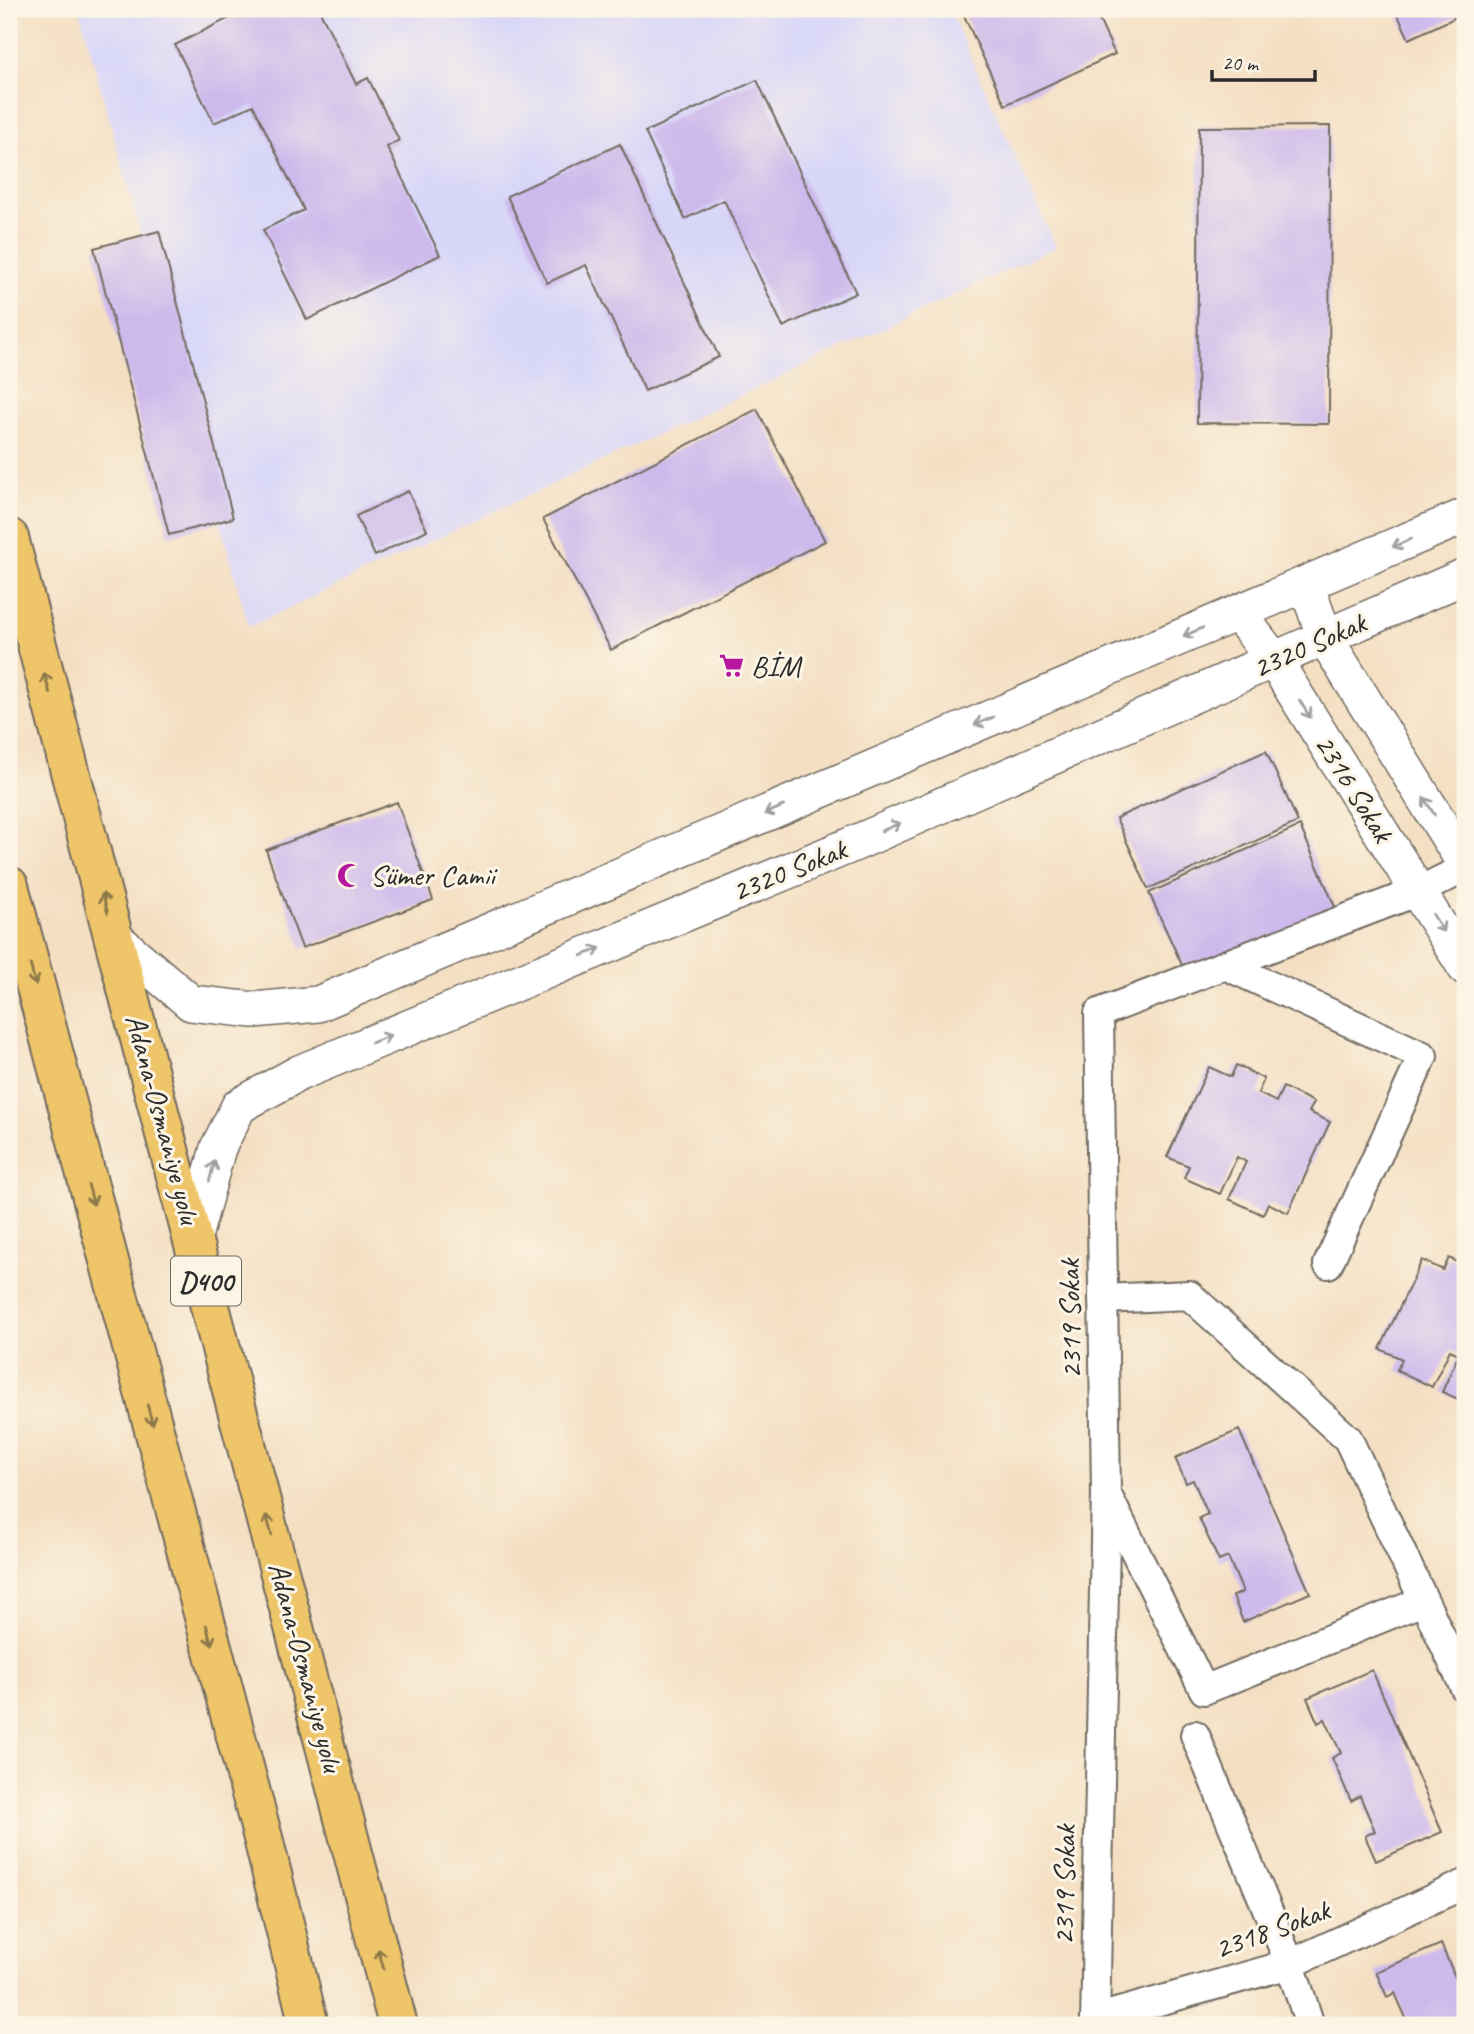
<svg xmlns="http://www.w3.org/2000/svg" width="1474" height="2034" viewBox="0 0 1474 2034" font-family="Caveat,sans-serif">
<rect width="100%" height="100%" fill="#fcf5e5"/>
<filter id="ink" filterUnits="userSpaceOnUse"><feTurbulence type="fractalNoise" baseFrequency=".0143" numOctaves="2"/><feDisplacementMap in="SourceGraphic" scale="14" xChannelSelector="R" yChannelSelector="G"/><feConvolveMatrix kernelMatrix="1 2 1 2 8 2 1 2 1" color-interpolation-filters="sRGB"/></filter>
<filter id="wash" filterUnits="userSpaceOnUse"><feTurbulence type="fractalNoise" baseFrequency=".00686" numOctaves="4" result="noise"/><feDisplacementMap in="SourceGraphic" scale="28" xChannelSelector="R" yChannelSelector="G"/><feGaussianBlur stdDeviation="1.57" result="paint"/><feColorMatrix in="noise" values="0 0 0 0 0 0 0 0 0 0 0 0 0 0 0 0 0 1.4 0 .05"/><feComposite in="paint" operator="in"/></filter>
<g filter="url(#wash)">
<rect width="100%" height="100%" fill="#f4dfc2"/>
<!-- built -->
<path fill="#d9d7f8" d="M 79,9 L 949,9 L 1056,247 L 249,627 Z"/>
<g id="blocks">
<!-- building -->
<g fill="#cdb9ec">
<path d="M 247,9 L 319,9 L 356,84 L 368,78 L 399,140 L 387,147 L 440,255 L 307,320 L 263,230 L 304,210 L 253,105 L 214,123 L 175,45 Z"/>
<path d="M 961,9 L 1094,9 L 1115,54 L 1005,105 Z"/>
<path d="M 1395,9 L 1465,9 L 1465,13 L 1409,39 Z"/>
<path d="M 757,80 L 856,293 L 783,327 L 724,200 L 685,219 L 645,132 Z"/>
<path d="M 1330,126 L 1329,424 L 1197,423 L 1199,127 Z"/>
<path d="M 620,144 L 719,357 L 645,391 L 586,265 L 547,283 L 507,196 Z"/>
<path d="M 159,231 L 233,518 L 169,535 L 94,248 Z"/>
<path d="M 757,409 L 825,541 L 611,650 L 543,519 Z"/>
<path d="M 408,491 L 427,530 L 375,556 L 356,516 Z"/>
<path d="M 1266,751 L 1298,822 L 1148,889 L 1116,818 Z"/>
<path d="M 397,802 L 433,900 L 302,948 L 266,850 Z"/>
<path d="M 1300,826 L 1336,909 L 1187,976 L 1149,893 Z"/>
<path d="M 1236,1065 L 1264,1079 L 1258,1093 L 1276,1102 L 1283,1087 L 1314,1102 L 1309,1112 L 1330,1122 L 1288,1213 L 1268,1203 L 1263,1215 L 1229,1199 L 1246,1162 L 1237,1157 L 1220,1194 L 1184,1178 L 1189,1166 L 1167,1157 L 1209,1067 L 1231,1077 Z"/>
<path d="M 1449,1258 L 1465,1266 L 1465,1402 L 1442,1392 L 1459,1354 L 1450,1350 L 1432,1387 L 1397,1370 L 1402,1359 L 1380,1349 L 1422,1260 L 1443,1270 Z"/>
<path d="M 1239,1430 L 1310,1593 L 1243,1622 L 1233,1596 L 1243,1592 L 1228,1557 L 1219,1561 L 1199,1518 L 1208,1514 L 1193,1480 L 1186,1483 L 1175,1458 Z"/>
<path d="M 1372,1670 L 1442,1832 L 1376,1861 L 1365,1836 L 1375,1831 L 1360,1796 L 1351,1801 L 1332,1758 L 1341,1753 L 1325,1719 L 1318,1723 L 1307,1698 Z"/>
<path d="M 1441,1944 L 1465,2000 L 1465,2025 L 1409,2025 L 1395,1993 L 1387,1997 L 1376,1972 Z"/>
</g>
</g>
</g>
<g filter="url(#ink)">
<use href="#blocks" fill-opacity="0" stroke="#716a60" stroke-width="2"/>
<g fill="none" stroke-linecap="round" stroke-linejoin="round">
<defs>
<g id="minor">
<path d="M 1225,965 L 1423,1056 L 1328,1264"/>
<path d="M 1103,1299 L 1189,1295 L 1348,1439 L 1465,1688"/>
<path d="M 1108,1497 L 1204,1690 L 1423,1601"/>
<path d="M 1195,1735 L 1290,1964 L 1310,2025"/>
<path d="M 1095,2019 L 1290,1964 L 1465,1884"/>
<path d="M 1095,2025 L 1106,1492 L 1099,1013 L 1419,891 L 1465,868"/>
</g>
<g id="tertiary">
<path d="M 1306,584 L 1325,638 L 1465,864"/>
<path d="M 1238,613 L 1274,660 L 1465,967"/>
<path d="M 115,938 L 191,1003 L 254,1010 L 318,1004 L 1465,516"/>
<path d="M 194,1237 L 218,1148 L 239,1106 L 299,1073 L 851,845 L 1465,576"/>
</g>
<g id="trunk">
<path d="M 9,538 L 398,2025"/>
<path d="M 9,886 L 263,1838 L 309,2025"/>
</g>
</defs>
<!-- minor casing -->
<use href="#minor" stroke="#716a60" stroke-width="32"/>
<!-- tertiary casing -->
<use href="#tertiary" stroke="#716a60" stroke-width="38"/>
<!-- trunk casing -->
<use href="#trunk" stroke="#716a60" stroke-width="42"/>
<!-- minor -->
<use href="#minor" stroke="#fff" stroke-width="28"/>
<!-- tertiary -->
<use href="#tertiary" stroke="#fff" stroke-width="35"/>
<!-- trunk -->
<use href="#trunk" stroke="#eec569" stroke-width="38"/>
</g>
<!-- one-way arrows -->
<defs><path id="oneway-shaft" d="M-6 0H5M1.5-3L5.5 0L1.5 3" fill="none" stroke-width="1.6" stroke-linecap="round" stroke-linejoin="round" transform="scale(1.75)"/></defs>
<g stroke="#a0a0a0">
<use href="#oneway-shaft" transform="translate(1402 543) rotate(157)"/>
<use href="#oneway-shaft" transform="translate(1193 632) rotate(157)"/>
<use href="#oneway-shaft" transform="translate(1305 709) rotate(58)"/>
<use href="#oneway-shaft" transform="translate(984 721) rotate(157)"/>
<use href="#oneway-shaft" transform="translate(1429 806) rotate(-122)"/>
<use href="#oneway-shaft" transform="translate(774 810) rotate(157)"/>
<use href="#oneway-shaft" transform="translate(891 827) rotate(-23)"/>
<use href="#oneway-shaft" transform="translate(1438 923) rotate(59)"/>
<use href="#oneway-shaft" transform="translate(591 952) rotate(-22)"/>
<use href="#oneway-shaft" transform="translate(381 1039) rotate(-22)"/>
<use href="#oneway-shaft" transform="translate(212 1171) rotate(-75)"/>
</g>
<g stroke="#8c784a">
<use href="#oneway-shaft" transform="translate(47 683) rotate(-105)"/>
<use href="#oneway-shaft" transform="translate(105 903) rotate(-105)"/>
<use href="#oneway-shaft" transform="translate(33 975) rotate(75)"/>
<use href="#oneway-shaft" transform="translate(91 1195) rotate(75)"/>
<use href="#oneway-shaft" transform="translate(150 1415) rotate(75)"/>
<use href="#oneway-shaft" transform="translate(269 1525) rotate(-105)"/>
<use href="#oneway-shaft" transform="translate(209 1635) rotate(75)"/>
<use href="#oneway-shaft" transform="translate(381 1959) rotate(-105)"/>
</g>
</g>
<!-- icons -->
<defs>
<symbol id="supermarket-bare" viewBox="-9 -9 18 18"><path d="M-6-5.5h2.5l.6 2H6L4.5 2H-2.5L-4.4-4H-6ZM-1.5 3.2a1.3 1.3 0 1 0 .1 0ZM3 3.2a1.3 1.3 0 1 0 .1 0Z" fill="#b5179e" stroke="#fcf5e5" stroke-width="2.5" paint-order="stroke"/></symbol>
<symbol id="mosque-bare" viewBox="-9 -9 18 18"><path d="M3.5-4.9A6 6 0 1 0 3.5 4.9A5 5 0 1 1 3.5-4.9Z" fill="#b5179e" stroke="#fcf5e5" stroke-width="2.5" paint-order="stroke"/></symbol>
</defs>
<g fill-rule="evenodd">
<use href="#supermarket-bare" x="714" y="648" width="35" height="35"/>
<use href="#mosque-bare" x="332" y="858" width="35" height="35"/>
</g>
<g text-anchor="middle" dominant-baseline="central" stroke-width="6" stroke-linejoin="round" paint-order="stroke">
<!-- shield labels -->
<rect fill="#fcf5e5" stroke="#6a6863" stroke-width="2" x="171" y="1256.5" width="70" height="49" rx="5"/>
<g font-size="28" font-weight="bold" fill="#2b2b2b">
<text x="206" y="1281">D400</text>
</g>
<!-- street labels -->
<g font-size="30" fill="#2b2b2b" stroke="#fcf5e5">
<text transform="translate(1309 645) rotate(-24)">2320 Sokak</text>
<text transform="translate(1354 788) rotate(58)">2316 Sokak</text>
<text transform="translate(789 870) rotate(-22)">2320 Sokak</text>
<text transform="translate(163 1119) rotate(75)">Adana-Osmaniye yolu</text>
<text transform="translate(1070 1319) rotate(-91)">2319 Sokak</text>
<text transform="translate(306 1667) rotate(75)">Adana-Osmaniye yolu</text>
<text transform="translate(1064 1885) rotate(-89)">2319 Sokak</text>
<text transform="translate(1272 1929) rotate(-20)">2318 Sokak</text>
</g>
<!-- poi labels -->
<g font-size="30" fill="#2b2b2b" stroke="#fcf5e5" text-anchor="start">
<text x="751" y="666">BİM</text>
<text x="370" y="875">Sümer Camii</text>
</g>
</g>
<!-- margin -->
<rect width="1474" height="2034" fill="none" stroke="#fcf5e5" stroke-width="35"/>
<!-- scale -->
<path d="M1212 70v10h103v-10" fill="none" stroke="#2b2b2b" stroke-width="3.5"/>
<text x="1222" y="70" font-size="21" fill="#2b2b2b" stroke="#fcf5e5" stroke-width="5" paint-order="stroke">20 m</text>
</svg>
